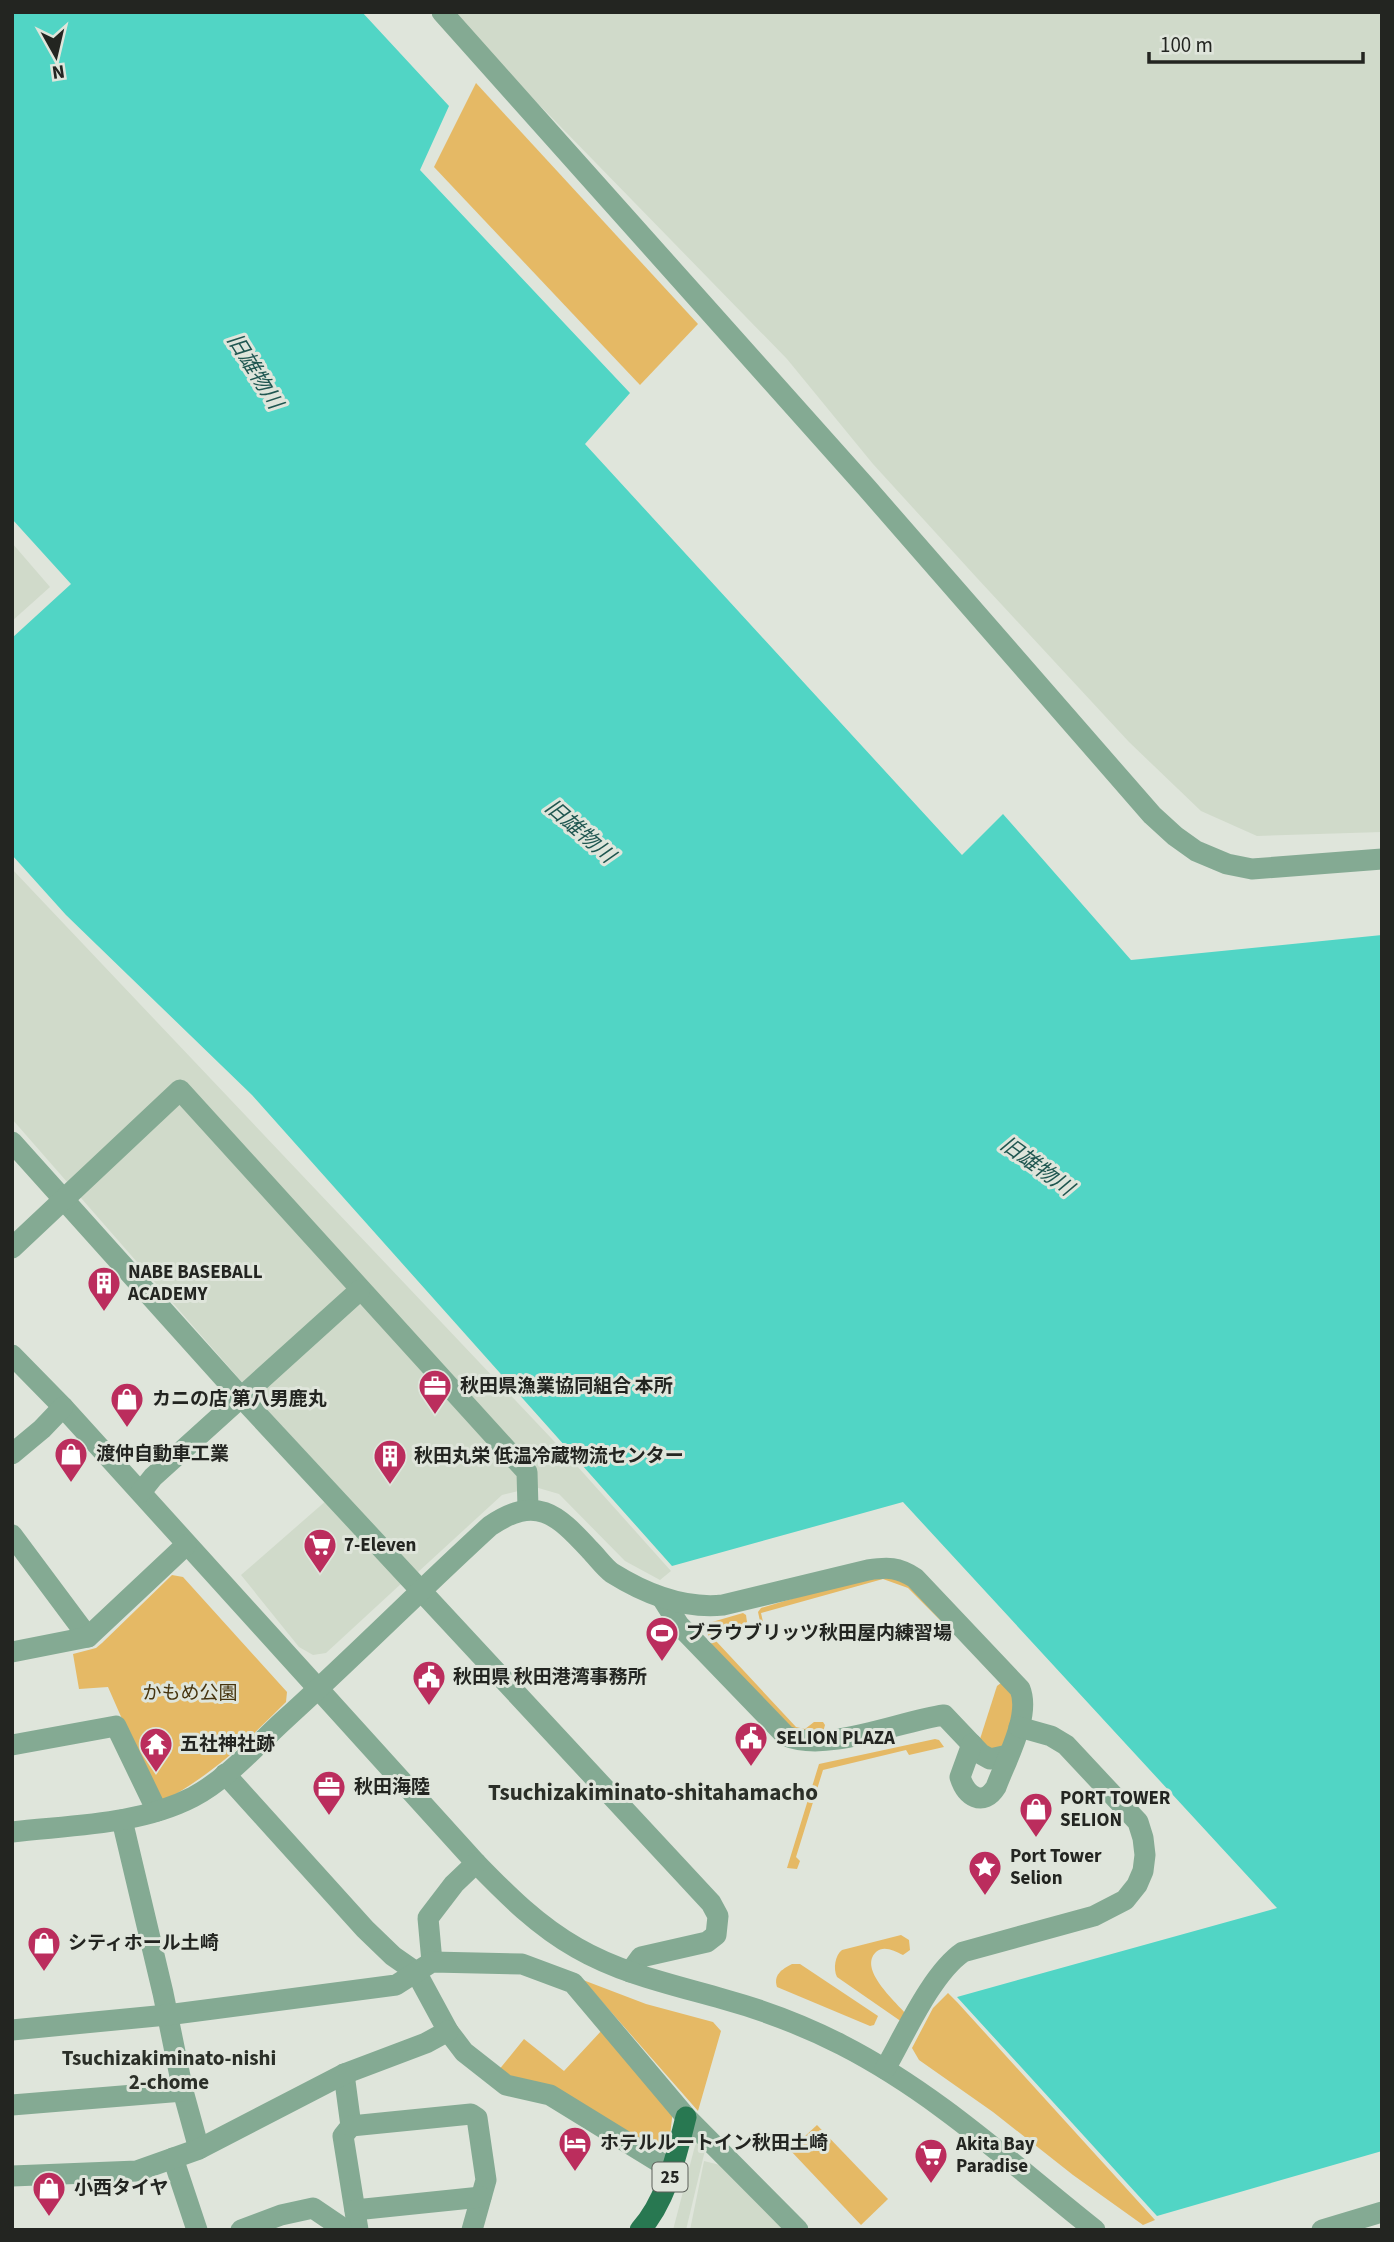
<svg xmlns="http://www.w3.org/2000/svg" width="1394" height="2242" viewBox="0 0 1394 2242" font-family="'Source Sans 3','Noto Sans JP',sans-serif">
<rect width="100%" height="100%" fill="#dfe5db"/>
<!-- built -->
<g fill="#d0daca">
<path d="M 455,12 L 1382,12 L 1382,832 L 1257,836 L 1201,811 L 1129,742 L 977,578 L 873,464 L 787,359 L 517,82 Z"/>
<path d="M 12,543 L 50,587 L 12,621 Z"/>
<path d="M 12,869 L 569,1457 L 671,1571 L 660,1580 L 625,1561 L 559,1494 L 535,1487 L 502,1495 L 417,1573 L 241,1381 L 12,1119 Z"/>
<path d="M 327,1500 L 403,1582 L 326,1653 L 313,1655 L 299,1647 L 241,1575 Z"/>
<path d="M 696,2142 L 706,2146 L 686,2230 L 673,2230 Z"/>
<path d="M 704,2161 L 724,2166 L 787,2230 L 690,2230 Z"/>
</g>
<!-- green -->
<g fill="#e5b965">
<path d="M 476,83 L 698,324 L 640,385 L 434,167 Z"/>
<path d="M 172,1575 L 183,1577 L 287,1692 L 286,1702 C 247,1741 209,1778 159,1803 L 108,1687 L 79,1689 L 73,1654 L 96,1648 L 102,1643 Z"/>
<path d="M 899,1575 L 951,1631 L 951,1635 L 946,1641 L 941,1636 L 948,1628 L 908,1588 L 883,1579 L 761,1613 L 763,1622 L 760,1621 L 758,1612 L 761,1608 L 868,1576 Z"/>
<path d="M 743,1613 L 746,1615 L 747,1622 L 740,1628 L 732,1623 L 716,1641 L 796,1727 L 805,1729 L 814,1722 L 823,1722 L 825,1725 L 823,1732 L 797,1733 L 712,1646 L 707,1632 L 712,1622 Z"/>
<path d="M 1001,1683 L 1006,1684 L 1016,1703 L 1004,1745 L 995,1750 L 988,1750 L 980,1739 L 997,1686 Z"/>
<path d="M 935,1739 L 939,1740 L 944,1747 L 909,1755 L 906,1750 L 823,1770 L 796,1857 L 800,1861 L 797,1869 L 787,1868 L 819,1764 Z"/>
<path d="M 901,1935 L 909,1940 L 910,1950 L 903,1955 C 894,1951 884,1945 876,1952 C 858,1969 895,2001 906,2014 L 902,2022 L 837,1977 C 833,1969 835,1955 842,1950 Z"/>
<path d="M 792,1964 L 800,1964 L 878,2016 L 874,2025 L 870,2026 L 777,1987 C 773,1975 782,1969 792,1964 Z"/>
<path d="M 583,1980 L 646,2004 L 713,2022 L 721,2031 L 698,2111 Z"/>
<path d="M 948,1993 L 957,2002 L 1155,2220 L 1143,2225 L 1073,2175 L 993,2112 L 919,2060 L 912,2048 L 933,2008 Z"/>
<path d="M 603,2029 L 673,2110 L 669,2144 L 658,2150 L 516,2082 L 498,2071 L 524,2039 L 564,2071 Z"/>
<path d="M 817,2125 L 888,2199 L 861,2225 L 790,2150 Z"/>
</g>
<!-- water -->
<path fill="#51d5c5" d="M 12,12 L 362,12 L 449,106 L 420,170 L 630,393 L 585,444 L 962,855 L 1003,814 L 1131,960 L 1382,935 L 1382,2151 L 1157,2216 L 957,1997 L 1277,1908 L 903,1502 L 672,1566 L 252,1095 L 66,915 L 12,855 L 12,638 L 71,584 L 12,519 Z"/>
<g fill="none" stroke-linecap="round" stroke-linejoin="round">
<!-- minor -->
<g stroke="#84aa93" stroke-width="21">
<path d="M 442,12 L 866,487 L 1152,815 L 1175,836 L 1196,851 L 1227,864 L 1252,869 L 1382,859"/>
<path d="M 12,1142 L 241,1397 L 711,1903 L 718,1916 L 716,1935 L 707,1942 L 641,1957 L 630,1972"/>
<path d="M 12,1248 L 180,1090 L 527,1472 L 528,1508"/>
<path d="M 12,1355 L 63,1407 L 476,1863 C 507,1895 538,1926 577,1948 C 622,1974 674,1985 723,1999 C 763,2010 805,2026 842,2045 C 936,2093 1013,2165 1095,2230"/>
<path d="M 12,1454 L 42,1429 L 63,1407"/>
<path d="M 141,1492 L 153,1477 L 360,1290"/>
<path d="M 12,1535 L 88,1637"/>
<path d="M 662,1598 L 679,1625 L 786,1736 C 827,1753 900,1721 944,1715 L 981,1754 L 990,1759 L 1008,1755"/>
<path d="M 12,1652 L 88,1637 L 186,1545"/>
<path d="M 12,1745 L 116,1726 L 157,1811"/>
<path d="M 225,1774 L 365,1929 L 393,1956 L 416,1972 L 448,2031 L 464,2052 L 506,2085 L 550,2095 L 672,2170"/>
<path d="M 122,1820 L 163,1993 L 183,2091 L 199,2149"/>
<path d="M 12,1832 C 72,1825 139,1825 193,1797 C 227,1779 255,1747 282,1722 C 353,1658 420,1590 490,1526 C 536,1495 556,1513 590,1550 C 597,1557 604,1567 612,1573 C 644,1593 684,1609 723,1605 L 868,1570 C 888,1567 898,1567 915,1578 L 1020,1689 C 1031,1716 1006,1760 996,1787 C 983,1808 966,1796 960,1777 L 972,1744"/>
<path d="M 432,1962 L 428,1918 L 454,1884 L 476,1863"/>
<path d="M 12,2030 L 167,2015 L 396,1985 L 432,1962 L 522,1964 L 573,1983 L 686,2117 L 798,2230"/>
<path d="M 885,2069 C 905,2034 932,1973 963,1952 L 1094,1916 L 1125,1900 L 1137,1885 L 1143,1871 L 1145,1855 L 1143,1838 L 1138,1822 L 1066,1745 L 1051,1736 L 1019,1727"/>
<path d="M 344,2074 L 351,2126 L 343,2136 L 358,2230"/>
<path d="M 12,2105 L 183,2091"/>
<path d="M 351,2126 L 471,2114 L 477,2118 L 486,2180 L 472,2230"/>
<path d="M 173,2158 L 197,2230"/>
<path d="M 12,2176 L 137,2171 L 199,2149 L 344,2074 L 426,2043 L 448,2031"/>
<path d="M 355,2210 L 481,2197"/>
<path d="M 241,2230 L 281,2215 L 313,2208 L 341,2227 L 341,2230"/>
<path d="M 1322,2230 L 1382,2212"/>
</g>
<!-- major -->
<path stroke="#287851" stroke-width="21" d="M 640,2230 C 667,2200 676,2156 686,2117"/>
</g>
<!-- icons -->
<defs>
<symbol id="building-pin" viewBox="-11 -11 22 30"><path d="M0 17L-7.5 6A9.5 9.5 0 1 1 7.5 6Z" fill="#bb2d5d" stroke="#dfe5db"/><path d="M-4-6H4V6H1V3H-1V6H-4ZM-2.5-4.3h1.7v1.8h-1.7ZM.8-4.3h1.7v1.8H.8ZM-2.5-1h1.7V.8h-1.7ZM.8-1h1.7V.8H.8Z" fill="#fff"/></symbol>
<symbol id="office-pin" viewBox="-11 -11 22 30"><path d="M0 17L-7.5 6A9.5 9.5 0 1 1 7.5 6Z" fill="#bb2d5d" stroke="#dfe5db"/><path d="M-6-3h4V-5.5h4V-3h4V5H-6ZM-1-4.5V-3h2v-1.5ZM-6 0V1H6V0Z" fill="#fff"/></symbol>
<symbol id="shop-pin" viewBox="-11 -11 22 30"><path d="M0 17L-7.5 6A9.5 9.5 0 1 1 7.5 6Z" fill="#bb2d5d" stroke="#dfe5db"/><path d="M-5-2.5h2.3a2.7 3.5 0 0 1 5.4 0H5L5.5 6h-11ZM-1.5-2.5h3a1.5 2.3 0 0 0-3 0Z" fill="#fff"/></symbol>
<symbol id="supermarket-pin" viewBox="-11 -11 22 30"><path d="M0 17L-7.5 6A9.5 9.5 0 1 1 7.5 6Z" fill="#bb2d5d" stroke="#dfe5db"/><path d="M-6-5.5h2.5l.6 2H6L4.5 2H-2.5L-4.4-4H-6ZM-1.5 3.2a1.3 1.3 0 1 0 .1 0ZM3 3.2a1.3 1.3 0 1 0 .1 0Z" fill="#fff"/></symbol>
<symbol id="stadium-pin" viewBox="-11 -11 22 30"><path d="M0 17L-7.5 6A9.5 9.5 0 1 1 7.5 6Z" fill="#bb2d5d" stroke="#dfe5db"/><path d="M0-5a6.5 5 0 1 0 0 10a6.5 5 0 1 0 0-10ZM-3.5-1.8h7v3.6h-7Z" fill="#fff"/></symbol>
<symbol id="civic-pin" viewBox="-11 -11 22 30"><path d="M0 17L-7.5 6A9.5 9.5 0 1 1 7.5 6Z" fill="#bb2d5d" stroke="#dfe5db"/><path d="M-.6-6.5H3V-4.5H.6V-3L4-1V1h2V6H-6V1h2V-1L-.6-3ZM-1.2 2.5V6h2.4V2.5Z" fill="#fff"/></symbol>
<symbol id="temple-pin" viewBox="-11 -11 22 30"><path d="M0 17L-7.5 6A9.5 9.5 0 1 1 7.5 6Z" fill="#bb2d5d" stroke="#dfe5db"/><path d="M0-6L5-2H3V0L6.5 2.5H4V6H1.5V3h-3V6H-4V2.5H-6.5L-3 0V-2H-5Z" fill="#fff"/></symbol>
<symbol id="sight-pin" viewBox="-11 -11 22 30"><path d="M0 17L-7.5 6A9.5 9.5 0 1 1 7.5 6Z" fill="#bb2d5d" stroke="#dfe5db"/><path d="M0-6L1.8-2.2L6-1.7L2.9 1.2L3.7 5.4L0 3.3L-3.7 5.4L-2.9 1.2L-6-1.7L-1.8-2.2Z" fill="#fff"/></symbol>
<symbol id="hotel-pin" viewBox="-11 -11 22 30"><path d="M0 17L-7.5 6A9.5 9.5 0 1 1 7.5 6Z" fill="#bb2d5d" stroke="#dfe5db"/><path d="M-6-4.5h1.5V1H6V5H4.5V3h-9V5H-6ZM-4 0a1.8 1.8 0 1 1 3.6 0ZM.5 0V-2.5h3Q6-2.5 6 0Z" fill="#fff"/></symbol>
</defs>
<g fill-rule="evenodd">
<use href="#building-pin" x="85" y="1264" width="38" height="52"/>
<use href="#office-pin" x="416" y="1367" width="38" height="52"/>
<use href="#shop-pin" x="108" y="1380" width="38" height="52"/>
<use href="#shop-pin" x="52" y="1435" width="38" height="52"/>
<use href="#building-pin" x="371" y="1437" width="38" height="52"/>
<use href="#supermarket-pin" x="301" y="1526" width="38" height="52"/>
<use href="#stadium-pin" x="643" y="1614" width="38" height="52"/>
<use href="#civic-pin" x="410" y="1658" width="38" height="52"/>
<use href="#civic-pin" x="732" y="1719" width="38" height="52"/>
<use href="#temple-pin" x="137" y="1725" width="38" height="52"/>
<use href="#office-pin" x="310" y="1768" width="38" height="52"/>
<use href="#shop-pin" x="1017" y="1790" width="38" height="52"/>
<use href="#sight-pin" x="966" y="1848" width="38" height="52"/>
<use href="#shop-pin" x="25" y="1924" width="38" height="52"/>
<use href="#hotel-pin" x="556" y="2124" width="38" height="52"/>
<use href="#supermarket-pin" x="912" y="2136" width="38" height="52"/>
<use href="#shop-pin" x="30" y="2169" width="38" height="52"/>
</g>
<g text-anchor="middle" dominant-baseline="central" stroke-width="6" stroke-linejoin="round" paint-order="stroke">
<!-- shield labels -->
<rect fill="#dfe5db" stroke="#5b5f59" stroke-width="2" x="652.5" y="2162.5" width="35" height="29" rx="5"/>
<g font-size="18" font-weight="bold" fill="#232521">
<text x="670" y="2177">25</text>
</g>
<!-- poi labels -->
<g font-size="19" font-weight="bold" fill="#232521" stroke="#dfe5db" text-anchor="start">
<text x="128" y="1272">NABE BASEBALL<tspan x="128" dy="22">ACADEMY</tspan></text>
<text x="460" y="1386">秋田県漁業協同組合 本所</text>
<text x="152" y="1399">カニの店 第八男鹿丸</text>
<text x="96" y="1454">渡仲自動車工業</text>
<text x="414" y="1456">秋田丸栄 低温冷蔵物流センター</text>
<text x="344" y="1545">7-Eleven</text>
<text x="686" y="1633">ブラウブリッツ秋田屋内練習場</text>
<text x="453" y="1677">秋田県 秋田港湾事務所</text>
<text x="776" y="1738">SELION PLAZA</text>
<text x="180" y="1744">五社神社跡</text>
<text x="354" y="1787">秋田海陸</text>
<text x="1060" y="1798">PORT TOWER<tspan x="1060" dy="22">SELION</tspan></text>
<text x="1010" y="1856">Port Tower<tspan x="1010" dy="22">Selion</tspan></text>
<text x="68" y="1943">シティホール土崎</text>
<text x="600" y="2143">ホテルルートイン秋田土崎</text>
<text x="956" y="2144">Akita Bay<tspan x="956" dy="22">Paradise</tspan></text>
<text x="74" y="2188">小西タイヤ</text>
</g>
<!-- park labels -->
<g font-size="19" fill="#46340e" stroke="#dfe5db">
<text x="190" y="1693">かもめ公園</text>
</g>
<!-- water labels -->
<g font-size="21" font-style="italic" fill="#1f5650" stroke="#dfe5db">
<text transform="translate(255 371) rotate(58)">旧雄物川</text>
<text transform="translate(580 831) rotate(41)">旧雄物川</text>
<text transform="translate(1037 1166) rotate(36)">旧雄物川</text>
</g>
<!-- neighbourhood labels -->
<g font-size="21" font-weight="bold" fill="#2b2f28" stroke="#dfe5db">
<text x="169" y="2058">Tsuchizakiminato-nishi<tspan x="169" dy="24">2-chome</tspan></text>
</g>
<!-- quarter labels -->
<g font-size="23" font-weight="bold" fill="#2b2f28" stroke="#dfe5db">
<text x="653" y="1792">Tsuchizakiminato-shitahamacho</text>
</g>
</g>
<!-- border -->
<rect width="1394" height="2242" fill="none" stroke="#232521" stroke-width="28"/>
<!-- north arrow -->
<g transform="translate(56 56) rotate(172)" stroke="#dfe5db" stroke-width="5" paint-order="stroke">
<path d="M0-5L12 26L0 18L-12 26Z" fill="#232521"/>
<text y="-10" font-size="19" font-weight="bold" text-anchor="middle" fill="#232521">N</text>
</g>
<!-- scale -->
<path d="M1149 52v10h214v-10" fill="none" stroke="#232521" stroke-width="3.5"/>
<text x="1160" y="52" font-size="21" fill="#232521" stroke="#dfe5db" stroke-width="5" paint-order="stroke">100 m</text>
</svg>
